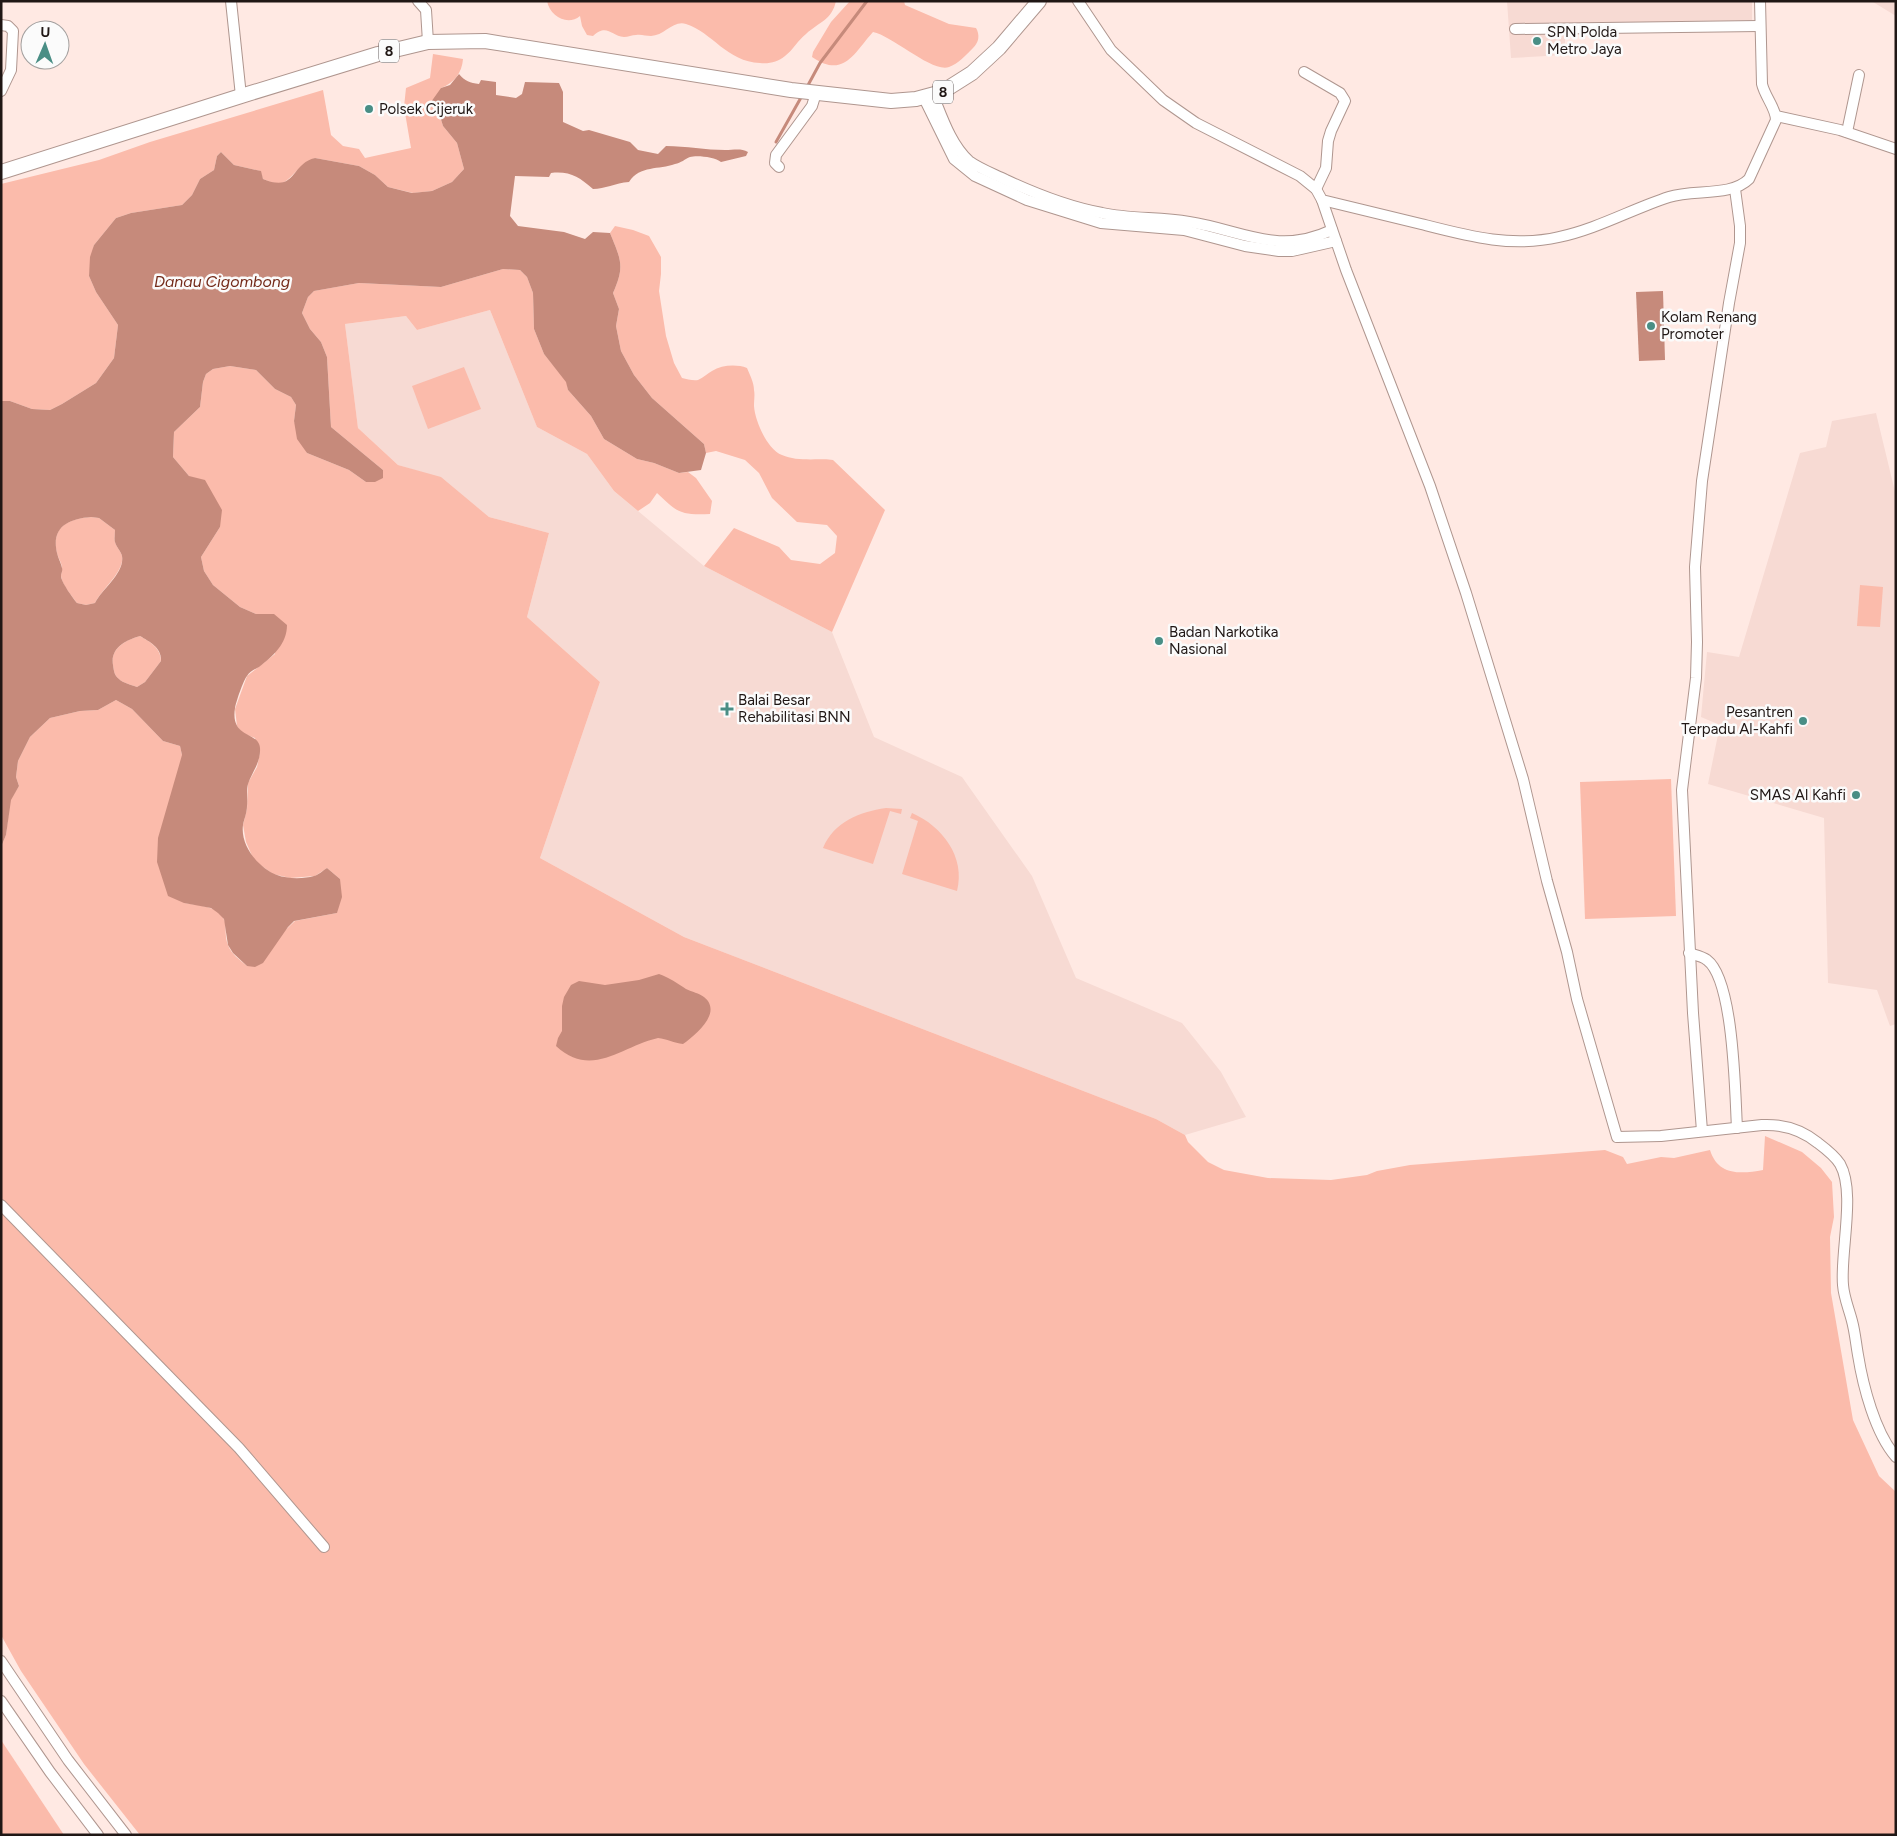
<svg xmlns="http://www.w3.org/2000/svg" width="1897" height="1836" viewBox="0 0 1897 1836" font-family="Figtree,sans-serif">
<rect width="100%" height="100%" fill="#ffe9e3"/>
<!-- built -->
<g fill="#f7dad3">
<path d="M 1507,1 L 1752,1 L 1752,28 L 1566,28 L 1564,55 L 1511,58 Z"/>
<path d="M 1871,1 L 1896,1 L 1896,16 L 1873,2 Z"/>
<path d="M 490,310 L 537,427 L 587,454 L 614,491 L 704,566 L 832,632 L 874,737 L 962,777 L 1032,876 L 1076,978 L 1182,1023 L 1221,1072 L 1246,1117 L 1185,1135 L 1156,1119 L 684,937 L 540,858 L 600,682 L 527,617 L 549,533 L 489,517 L 441,478 L 398,465 L 358,428 L 345,324 L 406,316 L 417,330 Z"/>
<path d="M 1876,413 L 1896,496 L 1896,1024 L 1890,1026 L 1877,990 L 1828,983 L 1824,818 L 1708,784 L 1720,725 L 1701,717 L 1707,652 L 1739,657 L 1800,453 L 1826,447 L 1832,421 Z"/>
</g>
<!-- green -->
<g fill="#fbbbab">
<path d="M 547,1 L 836,1 C 832,20 819,22 806,34 C 798,40 793,50 785,56 C 778,62 769,64 760,63 C 727,62 712,32 686,24 C 673,20 664,36 651,36 C 646,36 641,34 636,35 C 632,35 628,37 624,37 C 611,36 607,23 593,36 L 587,35 L 582,26 L 580,16 C 568,26 550,17 547,1 Z"/>
<path d="M 850,1 L 904,1 L 905,5 L 949,24 L 976,28 C 980,35 979,42 973,48 C 966,55 958,64 949,67 C 932,73 893,36 873,32 C 854,53 844,79 812,57 L 813,52 L 831,22 Z"/>
<path d="M 433,54 L 463,59 C 462,73 454,83 441,88 L 439,113 L 443,126 L 457,143 L 464,169 L 452,182 L 432,191 L 413,193 L 388,187 L 375,175 L 359,166 L 315,158 C 310,161 305,163 301,167 C 285,180 287,189 263,179 L 260,171 L 234,165 L 221,152 L 217,156 L 214,170 L 200,179 L 192,195 L 182,205 L 131,213 L 116,218 L 94,245 L 89,276 L 96,292 L 118,325 L 114,358 L 96,383 L 62,404 L 50,410 L 32,409 L 10,401 L 1,401 L 1,184 L 99,160 L 150,142 L 323,90 L 331,135 L 343,146 L 359,149 L 365,158 L 411,148 L 404,107 L 406,88 L 430,78 Z"/>
<path d="M 615,226 L 633,230 L 649,236 L 661,257 L 661,274 L 659,291 L 666,336 L 674,363 L 682,378 C 687,379 693,381 698,380 C 703,378 708,373 712,371 C 722,365 736,364 747,368 C 750,375 754,383 754,390 C 755,395 754,400 754,406 C 755,421 767,449 782,455 C 797,462 817,458 833,460 L 885,510 L 832,632 L 704,566 L 734,528 L 779,547 L 791,560 L 820,564 L 835,553 L 837,536 L 827,525 L 797,522 L 772,498 L 759,473 L 745,460 L 716,451 L 706,453 L 704,444 L 652,398 L 634,375 L 621,351 L 616,326 L 619,309 L 613,293 C 625,266 621,260 610,233 Z"/>
<path d="M 503,269 L 520,270 L 527,277 L 533,293 L 534,329 L 544,354 L 567,382 L 568,390 L 591,416 L 604,439 L 637,459 L 654,463 L 679,473 L 688,472 L 696,478 L 712,501 L 710,514 C 680,515 678,513 657,493 L 650,503 L 638,511 L 614,491 L 587,454 L 537,427 L 490,310 L 417,330 L 406,316 L 345,324 L 358,428 L 398,465 L 441,477 L 489,517 L 549,533 L 527,617 L 600,682 L 540,858 L 684,937 L 1156,1119 L 1185,1135 L 1188,1142 L 1208,1162 L 1224,1170 L 1268,1178 L 1331,1180 L 1367,1175 L 1377,1171 L 1410,1165 L 1605,1150 L 1623,1157 L 1627,1164 L 1661,1157 L 1674,1158 L 1710,1150 C 1718,1176 1741,1174 1763,1170 L 1765,1136 L 1802,1152 L 1821,1168 L 1832,1182 L 1834,1217 L 1830,1237 L 1831,1293 L 1853,1420 L 1879,1476 L 1896,1492 L 1896,1835 L 140,1835 L 84,1764 L 21,1671 L 1,1635 L 1,847 L 6,835 L 10,800 L 19,786 L 16,777 L 18,761 L 30,737 L 50,718 L 80,711 L 98,710 L 116,700 L 132,709 L 163,741 L 180,746 L 182,755 L 184,903 C 197,905 221,906 225,922 C 226,929 225,938 228,945 C 231,954 240,960 247,966 L 295,921 L 337,913 L 340,879 L 327,868 L 315,876 L 290,878 L 273,874 L 259,864 L 253,858 L 246,842 L 243,825 L 247,809 L 248,783 L 257,767 L 260,753 L 255,738 L 242,733 L 237,726 L 235,709 L 247,676 L 275,654 L 274,614 L 256,614 L 240,607 L 213,585 L 204,571 L 201,557 L 220,527 L 189,476 L 173,457 L 174,432 L 200,407 L 203,382 L 206,374 L 213,369 L 230,366 L 256,370 L 275,389 L 291,397 L 296,405 L 294,421 L 307,453 L 349,470 L 366,482 L 383,470 L 331,427 L 327,357 L 321,342 L 310,329 L 302,313 L 308,297 L 314,291 L 359,283 L 441,287 Z"/>
<path d="M 464,367 L 481,409 L 428,429 L 412,386 Z"/>
<path d="M 91,517 L 99,518 L 115,530 C 115,534 114,539 115,542 C 116,547 121,551 122,556 C 125,571 101,590 95,603 L 86,605 L 77,603 C 72,596 62,585 61,576 C 61,573 62,571 62,568 C 62,563 58,558 57,553 C 51,526 68,519 91,517 Z"/>
<path d="M 1860,585 L 1883,587 L 1880,627 L 1857,626 Z"/>
<path d="M 140,636 C 150,642 161,648 161,661 L 145,682 L 137,687 C 132,685 123,683 119,679 C 114,675 114,671 113,665 C 110,648 126,640 140,636 Z"/>
<path d="M 1671,779 L 1676,916 L 1585,919 L 1580,782 Z"/>
<path d="M 886,808 L 902,809 L 901,814 L 890,811 L 873,864 L 823,848 C 834,822 859,812 886,808 Z"/>
<path d="M 912,813 C 942,826 966,857 957,891 L 902,874 L 918,821 L 910,818 Z"/>
<path d="M 1,1740 L 3,1743 L 64,1835 L 1,1835 Z"/>
</g>
<!-- water -->
<g fill="#c68a7b" fill-rule="evenodd">
<path d="M 459,74 C 465,81 470,83 479,84 L 481,80 L 496,82 L 496,95 L 516,98 L 522,94 L 525,82 L 559,83 L 563,92 L 563,122 L 583,131 L 589,130 L 630,142 L 638,150 L 658,154 L 666,146 C 686,146 706,150 725,150 C 734,150 741,148 748,152 L 746,156 L 721,162 C 715,157 697,155 690,157 C 685,159 681,163 675,164 C 659,170 640,165 629,182 C 615,183 605,189 593,189 C 579,177 570,171 551,173 L 549,177 L 515,176 L 510,216 L 518,226 L 564,232 L 585,239 L 593,232 L 610,233 C 621,260 625,266 613,293 L 619,309 L 616,326 L 621,351 L 634,375 L 652,398 L 704,444 L 706,453 L 701,470 L 679,473 L 654,463 L 637,459 L 604,439 L 591,416 L 568,390 L 566,382 L 544,354 L 534,329 L 533,293 L 527,277 L 520,270 L 503,269 L 441,287 L 359,283 L 314,291 L 308,297 L 302,313 L 310,329 L 321,342 L 327,357 L 331,427 L 383,470 L 383,478 L 375,482 L 366,482 L 349,470 L 307,453 L 297,439 L 294,421 L 296,405 L 291,397 L 275,389 L 256,370 L 230,366 L 213,369 L 206,374 L 203,382 L 200,407 L 174,432 L 173,457 L 189,476 L 205,480 L 222,510 L 220,527 L 201,557 L 204,571 L 213,585 L 240,607 L 256,614 L 274,614 L 287,625 C 287,644 273,656 259,667 C 255,669 249,672 247,676 C 243,681 236,702 235,708 C 230,739 259,731 260,748 C 261,762 252,772 248,784 C 246,791 248,799 247,806 C 247,813 244,819 243,825 C 240,846 259,868 277,875 C 287,879 304,879 314,876 C 319,875 323,870 327,868 L 340,879 L 342,897 L 337,913 L 294,921 L 288,927 L 263,963 L 255,967 L 247,966 L 233,953 L 228,945 L 224,919 L 218,913 L 211,908 L 184,903 L 168,896 L 157,862 L 158,838 L 182,755 L 180,746 L 163,741 L 132,709 L 116,700 L 98,710 L 80,711 L 50,718 L 30,737 L 18,761 L 16,777 L 19,786 L 11,800 L 6,835 L 1,847 L 1,401 L 10,401 L 32,409 L 50,410 L 62,404 L 96,383 L 114,358 L 118,325 L 96,292 L 89,276 L 90,257 L 94,245 L 116,218 L 131,213 L 182,205 L 192,195 L 200,179 L 214,170 L 217,156 L 221,152 L 234,165 L 261,171 L 263,179 C 297,193 290,164 315,158 L 359,166 L 375,175 L 388,187 L 412,193 L 432,191 L 452,182 L 464,169 L 457,143 L 443,126 L 439,113 L 431,102 L 441,88 L 450,85 ZM 91,517 L 99,518 L 115,530 C 115,534 114,539 115,542 C 116,547 121,551 122,556 C 125,573 102,589 95,603 L 86,605 L 77,603 C 73,598 61,582 61,576 C 61,573 63,571 62,568 C 61,563 58,558 57,553 C 51,527 68,519 91,517 ZM 140,636 C 150,642 162,648 161,661 L 145,682 L 137,687 C 132,685 123,683 119,679 C 114,675 114,671 113,665 C 110,648 126,640 140,636 Z"/>
<path d="M 1663,291 L 1665,360 L 1639,361 L 1636,292 Z"/>
<path d="M 659,974 C 670,978 677,983 686,989 C 692,992 699,993 704,997 C 723,1012 696,1035 683,1044 C 674,1043 667,1039 658,1038 C 622,1046 592,1079 556,1046 L 558,1038 L 562,1031 L 562,1006 L 564,997 L 571,985 L 579,981 L 605,985 L 639,980 Z"/>
</g>
<g fill="none" stroke-linecap="round" stroke-linejoin="round">
<!-- stream -->
<g stroke="#c68a7b" stroke-width="3">
<path d="M 807,87 L 820,63 L 867,1"/>
<path d="M 776,142 L 803,94"/>
</g>
<defs>
<g id="minor">
<path d="M 231,1 L 241,96"/>
<path d="M 418,1 L 426,10 L 428,42"/>
<path d="M 1078,1 L 1111,50 L 1163,100 L 1196,123 L 1300,176 L 1316,189 L 1322,200 C 1355,208 1388,216 1421,224 C 1468,236 1511,248 1559,237 C 1597,229 1632,209 1669,197 C 1694,189 1731,197 1749,179 L 1776,120 C 1776,108 1765,97 1762,84 L 1760,1"/>
<path d="M 1,25 L 8,26 L 13,31 L 11,70 L 1,91"/>
<path d="M 1515,29 L 1759,26"/>
<path d="M 1304,72 L 1340,93 L 1345,101 L 1331,131 L 1328,141 L 1326,168 L 1316,189"/>
<path d="M 933,95 C 942,117 951,145 969,161 C 980,169 994,174 1006,180 C 1036,194 1069,207 1102,213 C 1130,219 1160,217 1189,222 C 1242,230 1277,256 1332,230"/>
<path d="M 924,98 L 954,159 L 975,176 L 1027,200 L 1101,223 L 1184,230 L 1245,246 L 1279,251 L 1292,251 L 1336,241"/>
<path d="M 1776,116 L 1840,130 L 1896,149"/>
<path d="M 1847,132 L 1859,75"/>
<path d="M 779,167 L 775,163 L 776,155 L 812,106 L 816,93"/>
<path d="M 1322,200 L 1346,270 L 1430,486 L 1466,593 L 1523,779 L 1547,881 L 1567,952 L 1577,999 L 1617,1137 L 1661,1136 L 1762,1125 C 1782,1124 1802,1130 1818,1143 C 1826,1149 1835,1156 1840,1164 C 1856,1192 1840,1253 1843,1285 C 1844,1298 1849,1309 1852,1321 C 1855,1332 1856,1344 1858,1355 C 1863,1386 1875,1433 1896,1457"/>
<path d="M 1689,953 C 1695,955 1702,956 1707,960 C 1734,980 1735,1094 1737,1128"/>
<path d="M 1702,1131 L 1693,1013 L 1682,790 L 1696,678 L 1697,642 L 1695,567 L 1702,481 L 1729,303 L 1740,243 L 1740,226 L 1735,189"/>
<path d="M 1,1205 L 239,1448 L 324,1547"/>
<path d="M 1,1661 L 68,1760 L 126,1835"/>
<path d="M 1,1701 L 50,1772 L 98,1835"/>
</g>
<path id="highway" d="M 1,172 L 241,96 L 378,54 L 428,42 L 485,41 L 791,90 L 891,101 L 916,99 L 942,92 L 972,73 L 999,48 L 1039,1"/>
</defs>
<!-- minor casing -->
<use href="#minor" stroke="#af968f" stroke-width="12"/>
<!-- highway casing -->
<use href="#highway" stroke="#af968f" stroke-width="16"/>
<!-- minor -->
<use href="#minor" stroke="#fff" stroke-width="10"/>
<!-- highway -->
<use href="#highway" stroke="#fff" stroke-width="14"/>
</g>
<!-- markers -->
<g fill="#498e85" stroke="#fbfbfb" stroke-width="2">
<circle cx="1537" cy="41" r="5"/>
<circle cx="369" cy="109" r="5"/>
<circle cx="1651" cy="326" r="5"/>
<circle cx="1159" cy="641" r="5"/>
<path d="M724.5 701.5h5v5h5v5h-5v5h-5v-5h-5v-5h5z"/>
<circle cx="1803" cy="721" r="5"/>
<circle cx="1856" cy="795" r="5"/>
</g>
<g text-anchor="middle" dominant-baseline="central" stroke-width="5" stroke-linejoin="round" paint-order="stroke">
<!-- shield labels -->
<g fill="#fbfbfb" stroke="#625b5a" stroke-width="1">
<rect x="379" y="39.5" width="20" height="23" rx="4"/>
<rect x="933" y="80.5" width="20" height="23" rx="4"/>
</g>
<g font-size="14" font-weight="bold" fill="#201715">
<text x="389" y="51">8</text>
<text x="943" y="92">8</text>
</g>
<!-- poi labels -->
<g font-size="15" fill="#201715" stroke="#fbfbfb" text-anchor="start">
<text x="1547" y="32">SPN Polda<tspan x="1547" dy="17">Metro Jaya</tspan></text>
<text x="379" y="109">Polsek Cijeruk</text>
<text x="1661" y="317">Kolam Renang<tspan x="1661" dy="17">Promoter</tspan></text>
<text x="1169" y="632">Badan Narkotika<tspan x="1169" dy="17">Nasional</tspan></text>
<text x="738" y="700">Balai Besar<tspan x="738" dy="17">Rehabilitasi BNN</tspan></text>
<text x="1793" y="712" text-anchor="end">Pesantren<tspan x="1793" dy="17">Terpadu Al-Kahfi</tspan></text>
<text x="1846" y="795" text-anchor="end">SMAS Al Kahfi</text>
</g>
<!-- water labels -->
<g font-size="16" font-style="italic" fill="#742b1a" stroke="#fbfbfb">
<text x="222" y="281">Danau Cigombong</text>
</g>
</g>
<!-- border -->
<rect width="1897" height="1836" fill="none" stroke="#201715" stroke-width="5"/>
<!-- north arrow -->
<g transform="translate(45 45) rotate(2)"><circle r="24" fill="#fbfbfb" stroke="#a3a09f"/>
<path d="M0-4L9 19L0 12L-9 19Z" fill="#498e85"/>
<text y="-8" font-size="14" font-weight="bold" text-anchor="middle" fill="#201715">U</text>
</g>
</svg>
